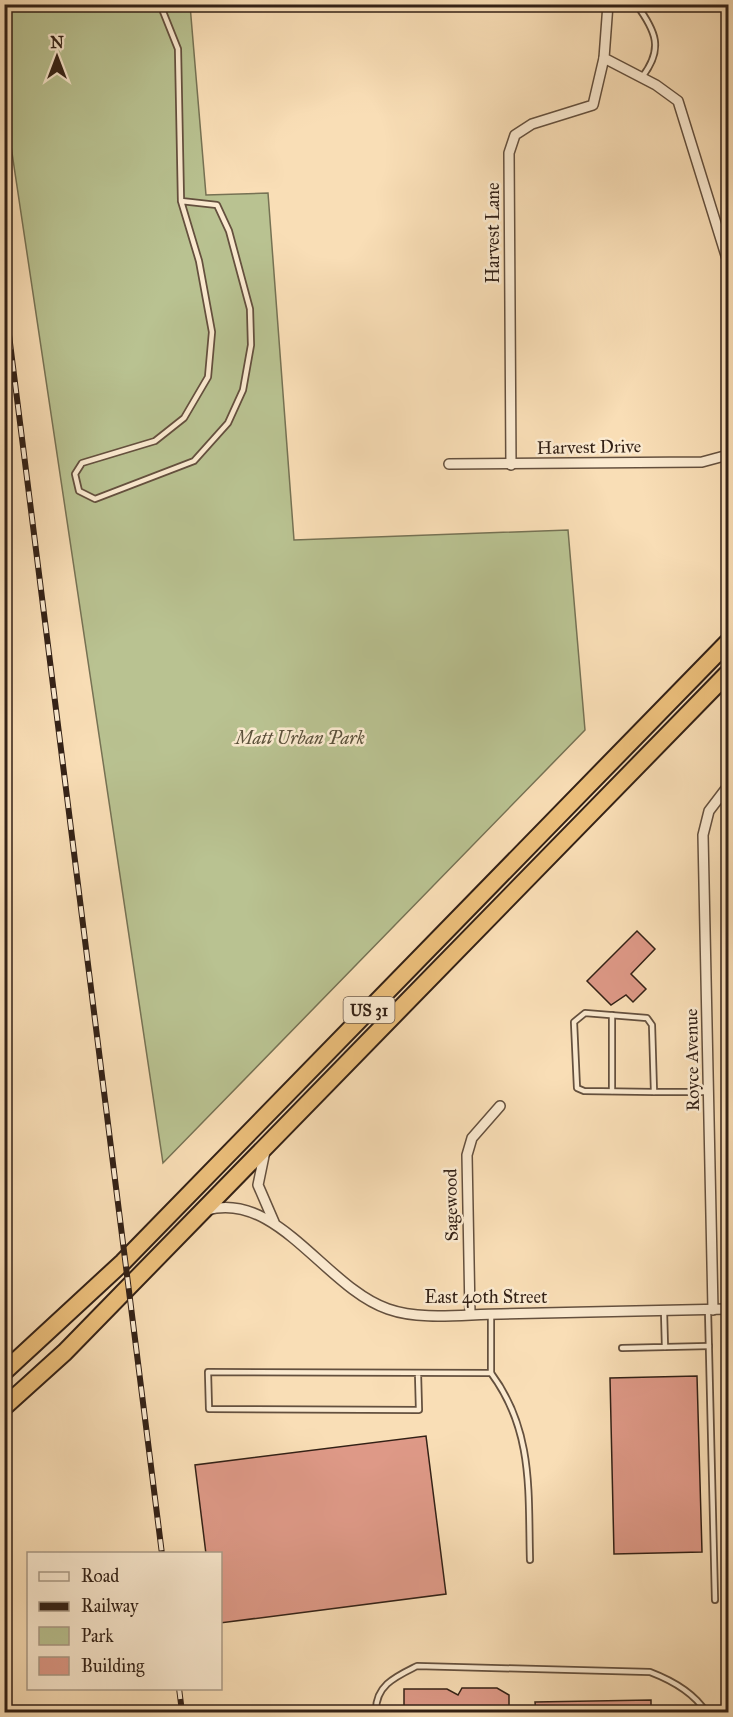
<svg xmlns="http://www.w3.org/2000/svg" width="733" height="1717" viewBox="0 0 733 1717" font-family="'IM FELL Great Primer',serif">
<rect width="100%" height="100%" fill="#f9deb6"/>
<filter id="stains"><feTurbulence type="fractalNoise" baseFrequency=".00333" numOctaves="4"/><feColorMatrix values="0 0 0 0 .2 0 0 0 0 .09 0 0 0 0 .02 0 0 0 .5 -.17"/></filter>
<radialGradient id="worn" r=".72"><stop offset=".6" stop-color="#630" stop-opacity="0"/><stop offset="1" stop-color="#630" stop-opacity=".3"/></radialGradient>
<!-- green -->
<path fill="#b9c291" stroke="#767254" stroke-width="1.5" d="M 4,5 L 190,5 L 206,195 L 268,193 L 294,540 L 568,530 L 585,730 L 163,1163 L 5,106 Z"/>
<!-- building -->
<g fill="#de9987" stroke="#332116" stroke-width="1.5">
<path d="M 637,931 L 655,949 L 631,974 L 646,989 L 633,1002 L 626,995 L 611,1005 L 587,981 Z"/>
<path d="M 697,1376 L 702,1552 L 614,1554 L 610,1378 Z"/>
<path d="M 426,1436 L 446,1594 L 220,1623 L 220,1554 L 206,1554 L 195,1465 Z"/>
<path d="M 462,1688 L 497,1688 L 509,1695 L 509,1713 L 404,1713 L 404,1689 L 447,1689 L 458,1695 Z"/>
<path d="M 651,1700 L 651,1713 L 536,1713 L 535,1702 Z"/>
</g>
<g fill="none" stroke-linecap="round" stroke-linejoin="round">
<defs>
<g id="service">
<path d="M 160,4 L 178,49 L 181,201 L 199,261 L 212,332 L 208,377 L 184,418 L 155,441 L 82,463 L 75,474 L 79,491 L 95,499 L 194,461 L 228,423 L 243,390 L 251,345 L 250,309 L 229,231 L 217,205 L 181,201"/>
<path d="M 636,4 C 656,31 664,49 642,77"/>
<path d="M 585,1013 L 647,1018 L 652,1025 L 654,1092 L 584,1091 L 577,1088 L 574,1022 Z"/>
<path d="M 612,1091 L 612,1015"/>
<path d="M 654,1092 L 709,1092"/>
<path d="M 708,1310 L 715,1600"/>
<path d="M 665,1347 L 709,1346"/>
<path d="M 622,1348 L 665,1347 L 664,1311"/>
<path d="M 418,1373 L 419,1410 L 209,1409 L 208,1372 L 491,1373 L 491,1314"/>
<path d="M 491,1373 C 534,1431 528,1492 530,1560"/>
<path d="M 376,1712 C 375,1685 397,1676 417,1666 L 650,1672 C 671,1680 694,1693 706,1712"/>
</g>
<g id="minor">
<path d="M 608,4 L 604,58 L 656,85 L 678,101 L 728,262"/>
<path d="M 449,464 L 702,462 L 728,455"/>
<path d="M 511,465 L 509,153 L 515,135 L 532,124 L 593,105 L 604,58"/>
<path d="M 265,1151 L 258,1185 L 274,1222"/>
<path d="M 207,1210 C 277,1190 326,1288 388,1309 C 422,1321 465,1314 501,1314 C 577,1312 653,1310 728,1309"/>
<path d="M 713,1310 L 703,835 L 709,811 L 728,786"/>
<path d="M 470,1314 L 467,1155 L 472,1138 L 500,1106"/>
</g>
<g id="trunk">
<path d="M 4,1372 L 123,1262 L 728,642"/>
<path d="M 4,1407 L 65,1352 L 728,673"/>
</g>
</defs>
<!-- service casing -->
<use href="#service" stroke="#64503e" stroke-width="8"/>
<!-- minor casing -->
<use href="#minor" stroke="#64503e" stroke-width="12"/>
<!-- trunk casing -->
<use href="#trunk" stroke="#332116" stroke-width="20"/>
<!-- service -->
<use href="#service" stroke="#fbead0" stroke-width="4.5"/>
<!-- minor -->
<use href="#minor" stroke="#fbead0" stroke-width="9"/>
<!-- trunk -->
<use href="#trunk" stroke="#ecbf7b" stroke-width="16"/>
<defs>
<g id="rail">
<path d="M 4,295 L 162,1554"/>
<path d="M 179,1688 L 182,1712"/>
</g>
</defs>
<!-- rail casing -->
<use href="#rail" stroke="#332116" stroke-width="6"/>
<!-- rail -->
<use href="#rail" stroke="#fbead0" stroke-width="4" stroke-dasharray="11" stroke-linecap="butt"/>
</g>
<g text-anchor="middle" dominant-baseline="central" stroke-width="5" stroke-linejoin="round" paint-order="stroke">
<!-- shield labels -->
<rect fill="#fbead0" stroke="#6f5d4e" stroke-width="1.5" x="343.5" y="997" width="51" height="26" rx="4.5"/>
<g font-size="16" font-weight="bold" fill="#332116">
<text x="369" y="1010">US 31</text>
</g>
<!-- street labels -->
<g font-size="18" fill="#332116" stroke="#fbead0">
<text transform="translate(493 233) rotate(-90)">Harvest Lane</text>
<text transform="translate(589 447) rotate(-1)">Harvest Drive</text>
<text transform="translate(692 1060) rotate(-91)">Royce Avenue</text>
<text transform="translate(451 1205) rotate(-91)">Sagewood</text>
<text x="486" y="1297">East 40th Street</text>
</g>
<!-- park labels -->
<g font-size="18" font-style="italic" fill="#5b513b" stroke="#fbead0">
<text x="300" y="738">Matt Urban Park</text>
</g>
</g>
<!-- margin -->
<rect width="733" height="1717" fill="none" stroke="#f9deb6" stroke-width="24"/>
<rect x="6" y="6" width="721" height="1705" fill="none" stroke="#332116" stroke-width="3"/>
<rect x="12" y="12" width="709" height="1693" fill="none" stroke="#332116" stroke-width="1.5"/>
<!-- legend -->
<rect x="27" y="1552" width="195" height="138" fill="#fbead0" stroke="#ab9a86" stroke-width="1.5"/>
<rect x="39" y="1572" width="30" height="9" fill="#fbead0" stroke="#ab9a86" stroke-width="1.5"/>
<text x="81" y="1582" font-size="18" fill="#332116">Road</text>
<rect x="39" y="1602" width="30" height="9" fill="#332116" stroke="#ab9a86" stroke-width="1.5"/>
<text x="81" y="1612" font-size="18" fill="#332116">Railway</text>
<rect x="39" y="1627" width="30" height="18" fill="#b9c291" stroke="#ab9a86" stroke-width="1.5"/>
<text x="81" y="1642" font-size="18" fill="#332116">Park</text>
<rect x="39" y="1657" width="30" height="18" fill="#de9987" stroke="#ab9a86" stroke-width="1.5"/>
<text x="81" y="1672" font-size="18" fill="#332116">Building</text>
<!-- north arrow -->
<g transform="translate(57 57)" stroke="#fbead0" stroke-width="4.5" paint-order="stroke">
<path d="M0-4.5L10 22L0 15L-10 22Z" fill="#332116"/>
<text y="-9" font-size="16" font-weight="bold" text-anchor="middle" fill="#332116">N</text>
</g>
<rect width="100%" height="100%" filter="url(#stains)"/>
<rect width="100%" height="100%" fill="url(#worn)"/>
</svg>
